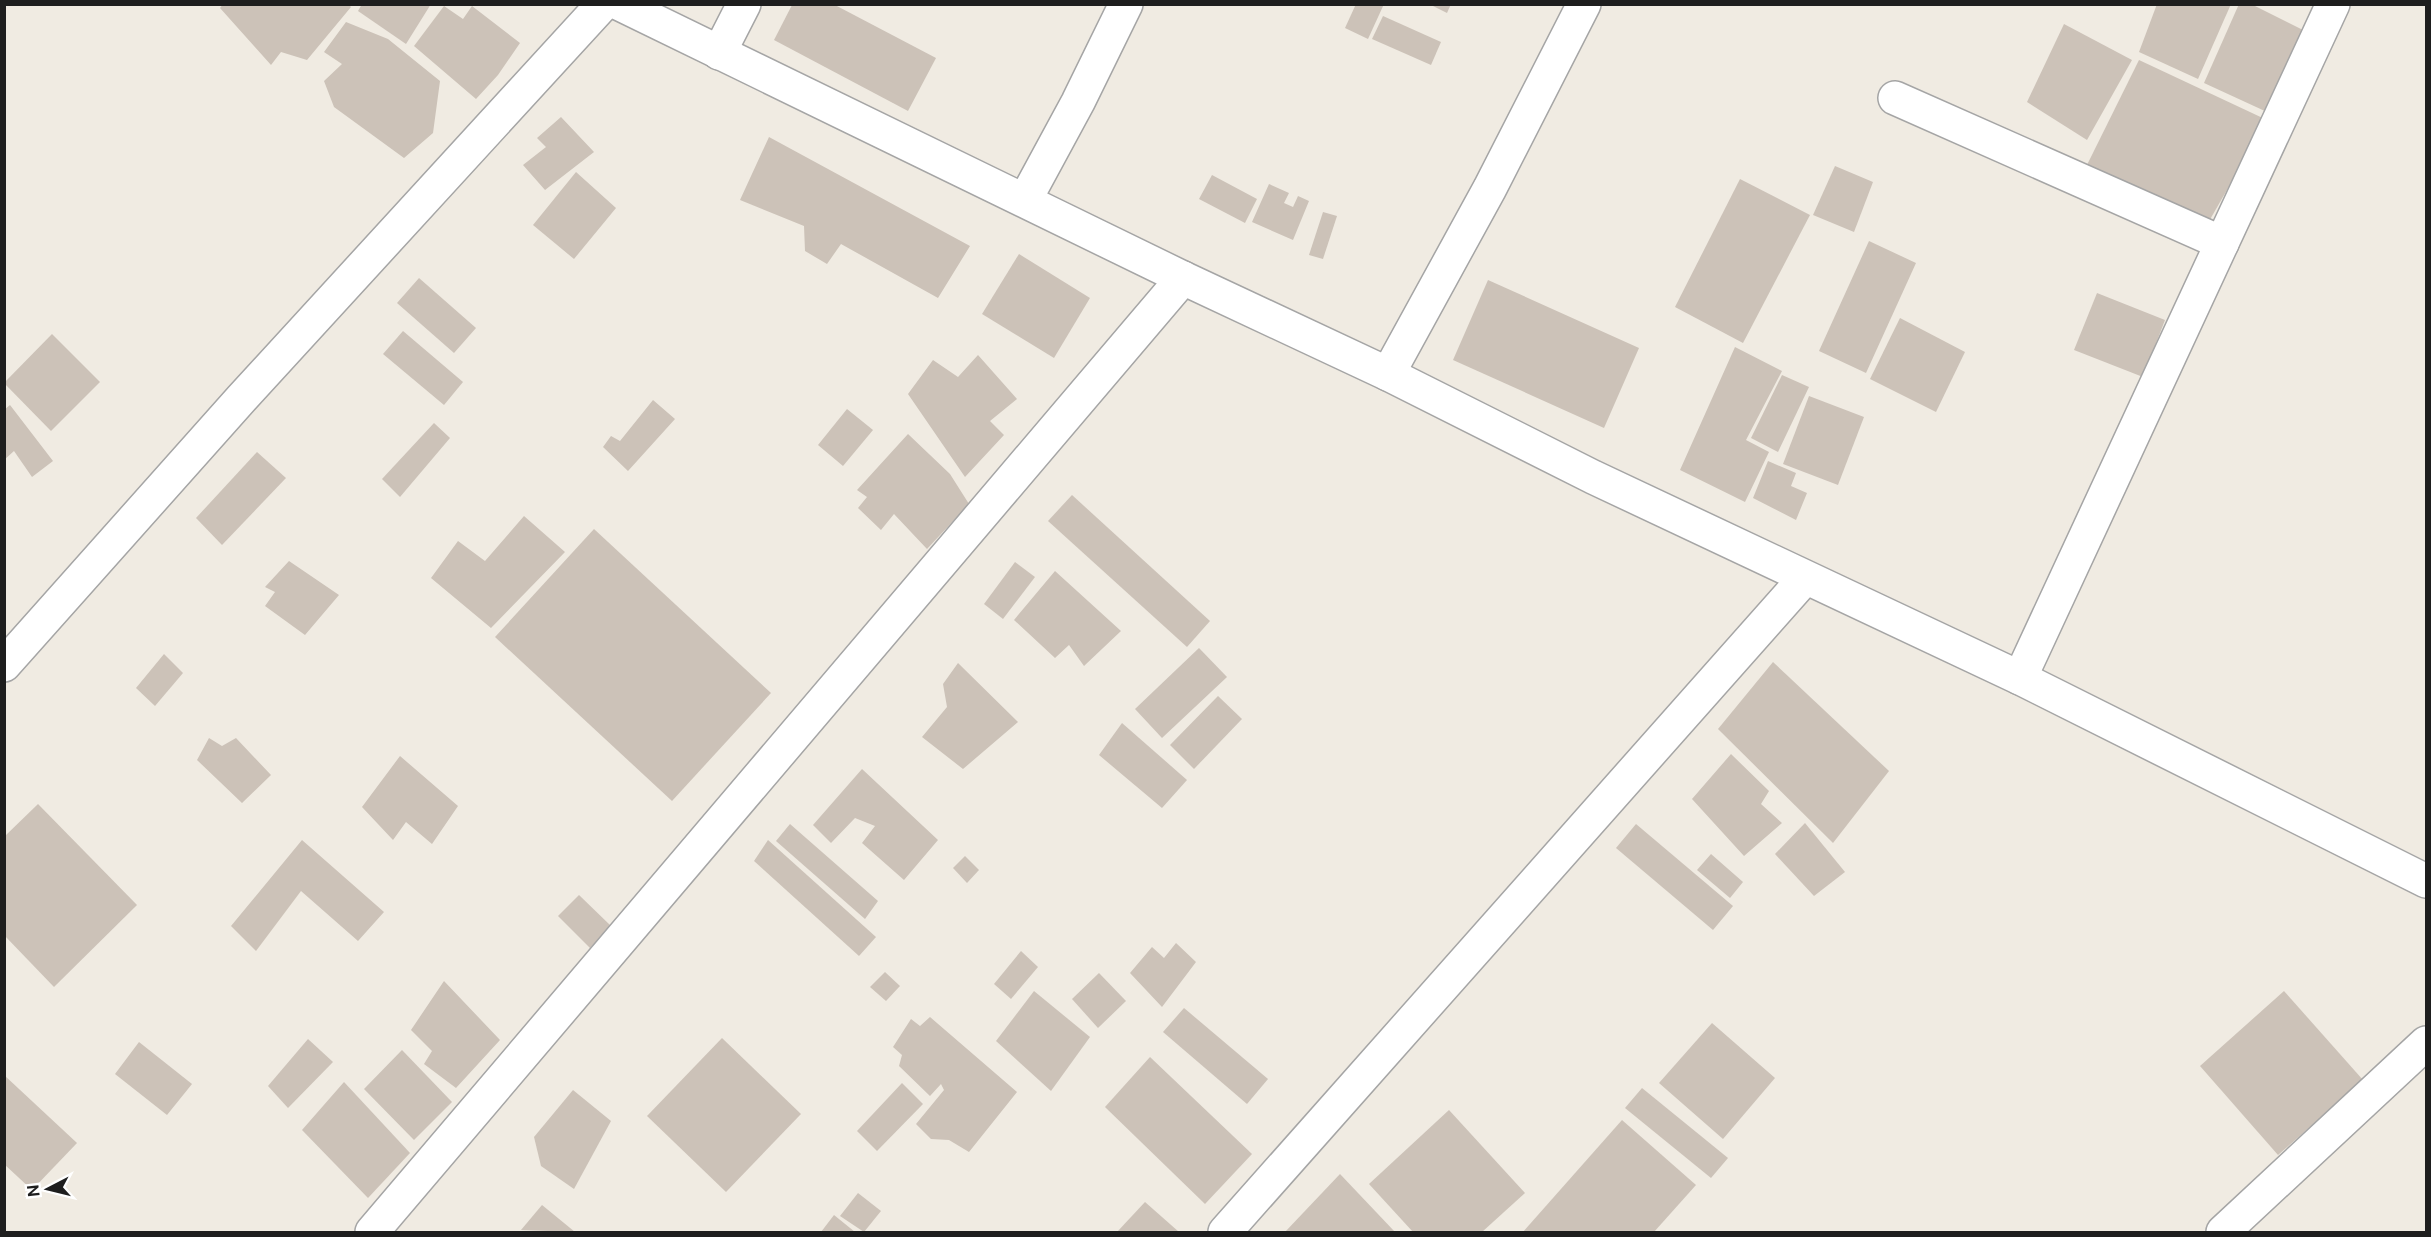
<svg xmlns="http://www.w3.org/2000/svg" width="2431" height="1237" viewBox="0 0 2431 1237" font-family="'Public Sans',sans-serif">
<rect width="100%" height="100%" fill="#f0ebe2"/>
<!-- building -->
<g fill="#ccc2b8">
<path d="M 223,4 L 348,4 L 351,7 L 307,60 L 281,52 L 271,65 L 220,8 Z"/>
<path d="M 362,4 L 431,4 L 406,44 L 358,11 Z"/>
<path d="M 1356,4 L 1384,4 L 1368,39 L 1345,28 Z"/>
<path d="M 1429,4 L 1451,4 L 1447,13 Z"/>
<path d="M 2157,4 L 2231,4 L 2198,79 L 2139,52 Z"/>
<path d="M 2239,4 L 2251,4 L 2307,32 L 2267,112 L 2204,83 Z"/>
<path d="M 792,5 L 835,5 L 936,58 L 908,111 L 774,40 Z"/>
<path d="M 444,6 L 463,19 L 472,6 L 520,43 L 498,75 L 476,99 L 414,46 Z"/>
<path d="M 1383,16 L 1441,42 L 1431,65 L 1372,39 Z"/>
<path d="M 346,22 L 388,39 L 440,81 L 433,133 L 404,158 L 334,107 L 324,81 L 342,64 L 324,52 Z"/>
<path d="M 2064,24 L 2132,60 L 2087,140 L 2027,102 Z"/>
<path d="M 2139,60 L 2267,120 L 2204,230 L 2083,173 Z"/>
<path d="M 561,117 L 594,152 L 545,190 L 523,165 L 546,147 L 537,138 Z"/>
<path d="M 769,137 L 970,246 L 938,298 L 841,244 L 827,264 L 805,251 L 804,226 L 740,200 Z"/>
<path d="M 1835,166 L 1873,182 L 1854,232 L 1813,215 Z"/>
<path d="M 576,172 L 616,208 L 574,259 L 533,225 Z"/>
<path d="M 1212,175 L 1257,199 L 1245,223 L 1199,199 Z"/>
<path d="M 1740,179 L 1810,215 L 1743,343 L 1675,307 Z"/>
<path d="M 1269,184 L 1289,193 L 1284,203 L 1293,207 L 1298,196 L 1309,201 L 1293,240 L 1252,222 Z"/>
<path d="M 1323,212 L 1337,216 L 1323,259 L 1309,255 Z"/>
<path d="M 1869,241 L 1916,263 L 1866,373 L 1819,351 Z"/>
<path d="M 1019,254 L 1090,298 L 1054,358 L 982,314 Z"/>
<path d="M 419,278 L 476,328 L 454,353 L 397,303 Z"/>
<path d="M 1488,280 L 1639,348 L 1604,428 L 1453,360 Z"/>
<path d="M 2097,293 L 2165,320 L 2143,377 L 2074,350 Z"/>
<path d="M 1900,318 L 1965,352 L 1936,412 L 1870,379 Z"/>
<path d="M 403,331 L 463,382 L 444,405 L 383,354 Z"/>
<path d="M 52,334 L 100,382 L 51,431 L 4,383 Z"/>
<path d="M 1735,347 L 1782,371 L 1746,440 L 1769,452 L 1745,502 L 1680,470 Z"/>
<path d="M 978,355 L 1017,399 L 990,421 L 1004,435 L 965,477 L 908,394 L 933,360 L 958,377 Z"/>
<path d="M 1782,375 L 1809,387 L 1778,452 L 1751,438 Z"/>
<path d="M 1809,396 L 1864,417 L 1838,485 L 1783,464 Z"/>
<path d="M 653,400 L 675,419 L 628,471 L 603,447 L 611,436 L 620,441 Z"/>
<path d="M 10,405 L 53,461 L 32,477 L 14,451 L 4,460 L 4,410 Z"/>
<path d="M 847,409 L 873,430 L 843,466 L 818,445 Z"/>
<path d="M 434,423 L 450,438 L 400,497 L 382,479 Z"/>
<path d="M 908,434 L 950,474 L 969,504 L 927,549 L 894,514 L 881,530 L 858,508 L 867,497 L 857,490 Z"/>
<path d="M 257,452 L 286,478 L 222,545 L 196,518 Z"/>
<path d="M 1768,461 L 1796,473 L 1791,486 L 1807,493 L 1796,520 L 1753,498 Z"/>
<path d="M 1072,495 L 1210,621 L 1187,647 L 1048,521 Z"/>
<path d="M 524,516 L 565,552 L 491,628 L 431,578 L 458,541 L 485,561 Z"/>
<path d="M 594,529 L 771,693 L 672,801 L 495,637 Z"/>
<path d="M 289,561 L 339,595 L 305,635 L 265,606 L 275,592 L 265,587 Z"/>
<path d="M 1015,562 L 1035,577 L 1003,619 L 984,604 Z"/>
<path d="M 1055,571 L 1121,631 L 1084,666 L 1069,645 L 1055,658 L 1014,620 Z"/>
<path d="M 1199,648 L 1227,677 L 1162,738 L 1135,709 Z"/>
<path d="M 164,654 L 183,673 L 155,706 L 136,688 Z"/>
<path d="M 1773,662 L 1889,771 L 1833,843 L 1718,729 Z"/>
<path d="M 958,663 L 1018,722 L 963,769 L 922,737 L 947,707 L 943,684 Z"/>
<path d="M 1218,696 L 1242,719 L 1194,769 L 1170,745 Z"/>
<path d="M 1122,723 L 1187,780 L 1162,808 L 1099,755 Z"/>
<path d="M 209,738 L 222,746 L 236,738 L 271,775 L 242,803 L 197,760 Z"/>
<path d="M 1731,754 L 1769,791 L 1761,804 L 1782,823 L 1744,856 L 1692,799 Z"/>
<path d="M 400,756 L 458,806 L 432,844 L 406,822 L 393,840 L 362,807 Z"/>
<path d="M 862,769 L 938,840 L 904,880 L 862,843 L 875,826 L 855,818 L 831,843 L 813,825 Z"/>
<path d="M 38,804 L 137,905 L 54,987 L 4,935 L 4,837 Z"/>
<path d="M 1805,823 L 1845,872 L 1814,896 L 1775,854 Z"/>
<path d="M 790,824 L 878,901 L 865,919 L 776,841 Z"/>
<path d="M 1636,824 L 1733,906 L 1713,930 L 1616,848 Z"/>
<path d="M 302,840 L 384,912 L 358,941 L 301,891 L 256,951 L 231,926 Z"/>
<path d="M 768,840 L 876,937 L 859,956 L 754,861 Z"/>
<path d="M 1711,854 L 1743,882 L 1730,898 L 1697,870 Z"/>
<path d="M 965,856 L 979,870 L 967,883 L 953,868 Z"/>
<path d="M 579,895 L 611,926 L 590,948 L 558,916 Z"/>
<path d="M 1176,943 L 1196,962 L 1162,1007 L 1130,973 L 1152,947 L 1164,958 Z"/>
<path d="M 1021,951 L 1038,967 L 1011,999 L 994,984 Z"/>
<path d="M 885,972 L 900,986 L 886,1001 L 870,987 Z"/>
<path d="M 1099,973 L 1126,1001 L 1098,1028 L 1072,999 Z"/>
<path d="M 444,981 L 500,1040 L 456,1088 L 424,1064 L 432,1051 L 411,1030 Z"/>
<path d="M 1034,991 L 1090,1037 L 1051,1091 L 996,1041 Z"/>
<path d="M 2284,991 L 2363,1080 L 2278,1155 L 2200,1066 Z"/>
<path d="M 1184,1008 L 1268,1079 L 1247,1104 L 1163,1032 Z"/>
<path d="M 930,1017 L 1017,1092 L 969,1152 L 949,1140 L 931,1139 L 916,1124 L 944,1090 L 941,1084 L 930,1096 L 899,1066 L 902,1055 L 893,1047 L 911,1019 L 920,1026 Z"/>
<path d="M 1712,1023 L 1775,1078 L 1723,1139 L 1659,1083 Z"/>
<path d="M 722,1038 L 801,1114 L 726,1192 L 647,1116 Z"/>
<path d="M 308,1039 L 333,1062 L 288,1108 L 268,1086 Z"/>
<path d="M 139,1042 L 192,1084 L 167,1115 L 115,1074 Z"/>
<path d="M 402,1050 L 452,1102 L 414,1140 L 364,1089 Z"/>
<path d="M 1150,1057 L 1252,1154 L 1205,1204 L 1105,1107 Z"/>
<path d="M 4,1075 L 77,1143 L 32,1190 L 4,1164 Z"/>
<path d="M 344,1082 L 410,1153 L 368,1198 L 302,1130 Z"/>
<path d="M 902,1083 L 923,1104 L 877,1151 L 857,1131 Z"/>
<path d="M 1642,1088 L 1728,1158 L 1711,1178 L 1625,1108 Z"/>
<path d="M 573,1090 L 611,1121 L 574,1189 L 541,1166 L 534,1137 Z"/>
<path d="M 1449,1110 L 1525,1193 L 1482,1232 L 1413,1232 L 1369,1184 Z"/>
<path d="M 1622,1120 L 1696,1185 L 1654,1232 L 1523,1232 Z"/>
<path d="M 1340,1174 L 1395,1232 L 1285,1232 Z"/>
<path d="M 858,1193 L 881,1211 L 864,1232 L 840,1216 Z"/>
<path d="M 1145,1202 L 1179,1232 L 1117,1232 Z"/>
<path d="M 542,1205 L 575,1232 L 521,1230 Z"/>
<path d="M 834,1215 L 855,1232 L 821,1232 Z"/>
</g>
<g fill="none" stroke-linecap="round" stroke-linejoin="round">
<defs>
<g id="minor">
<path d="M 620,4 L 1183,278 L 1388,374 L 1593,477 L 2020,678 L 2426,881"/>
<path d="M 719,53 L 744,4"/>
<path d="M 1895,98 L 2222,243"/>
<path d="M 1025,200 L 1078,102 L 1126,4"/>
<path d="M 1388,374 L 1490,188 L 1584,4"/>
<path d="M 4,665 L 241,399 L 603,4"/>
<path d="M 2020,678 L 2333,4"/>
<path d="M 372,1232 L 1183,278"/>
<path d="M 1225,1232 L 1804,579"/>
<path d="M 2223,1232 L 2426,1043"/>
</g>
</defs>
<!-- minor casing -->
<use href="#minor" stroke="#a5a5a5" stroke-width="36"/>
<!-- minor -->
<use href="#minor" stroke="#fff" stroke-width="33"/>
</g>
<!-- border -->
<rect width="2431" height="1237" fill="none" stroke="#1e1e1e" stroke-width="12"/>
<!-- north arrow -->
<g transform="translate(48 1189) rotate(263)" stroke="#ffffff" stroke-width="4.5" paint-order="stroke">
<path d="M0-4.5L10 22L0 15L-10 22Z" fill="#1e1e1e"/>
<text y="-9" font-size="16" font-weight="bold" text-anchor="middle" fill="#1e1e1e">N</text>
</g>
</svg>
